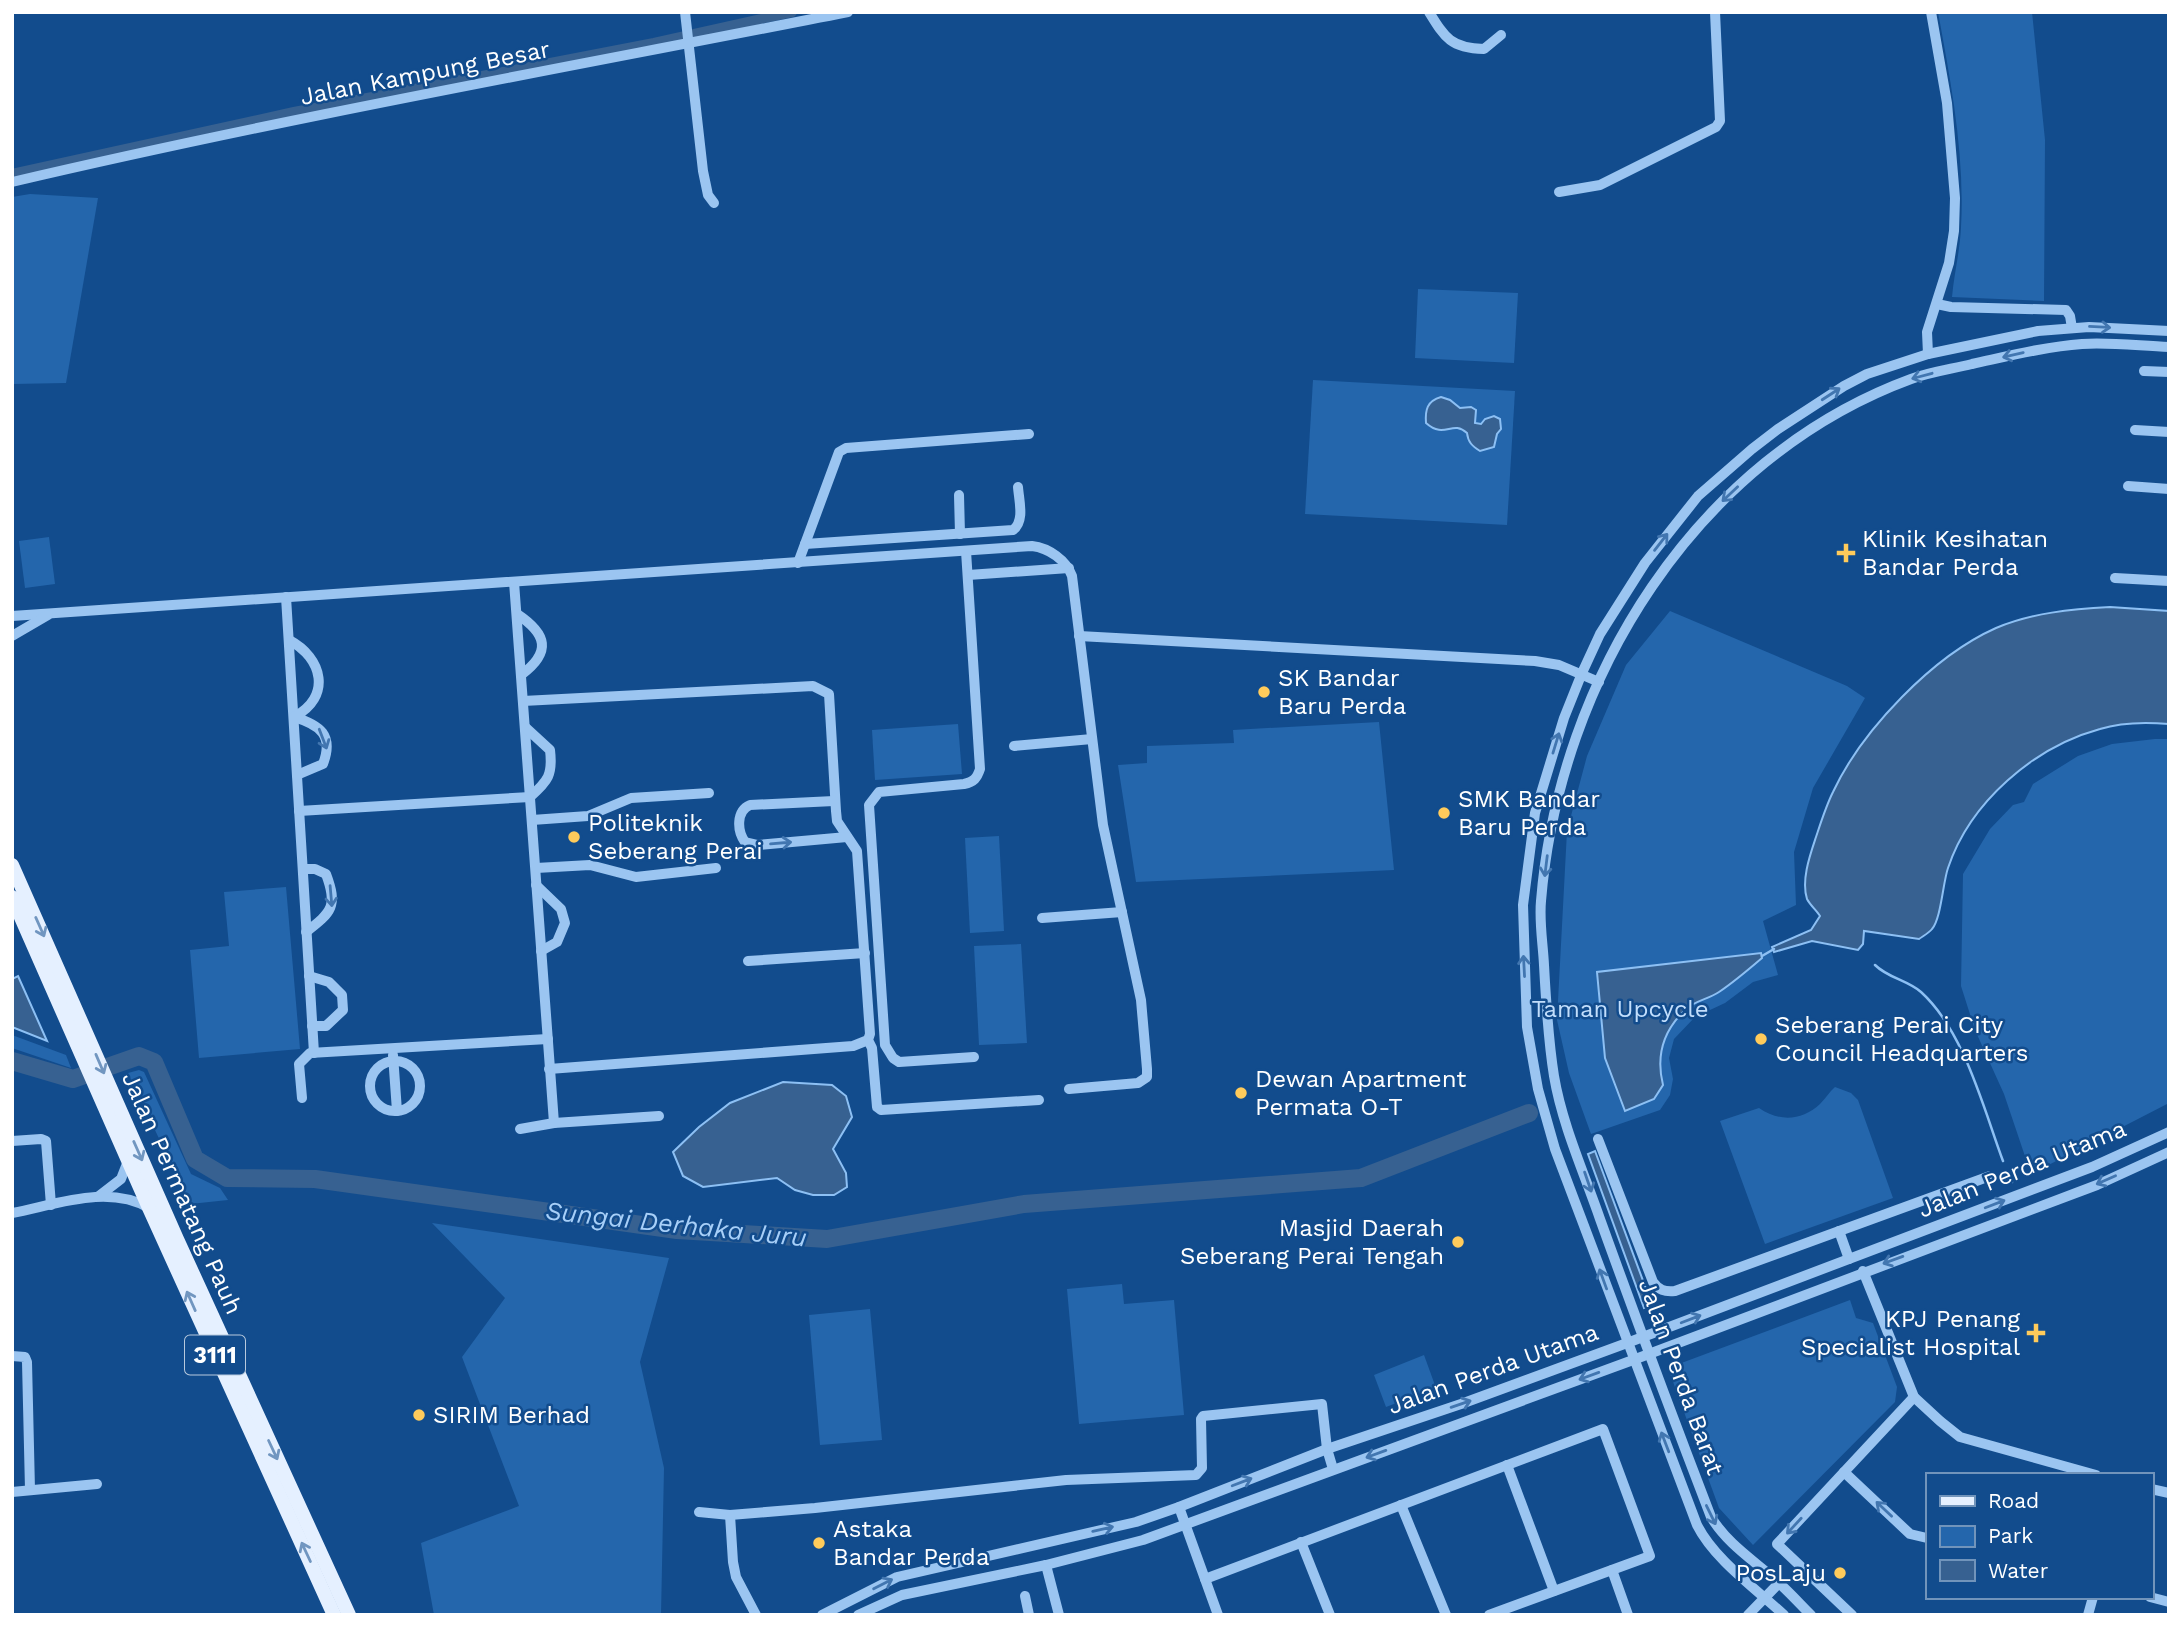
<svg xmlns="http://www.w3.org/2000/svg" width="2181" height="1627" viewBox="0 0 2181 1627" font-family="'Work Sans',sans-serif">
<rect width="100%" height="100%" fill="#124c8d"/>
<!-- green -->
<g fill="#2466ac">
<path d="M 1938,12 L 2032,12 L 2045,140 L 2044,301 L 1952,297 C 1954,274 1960,251 1961,227 C 1965,155 1951,83 1938,12 Z"/>
<path d="M 30,194 L 98,198 L 66,383 L 12,384 L 12,197 Z"/>
<path d="M 1418,289 L 1518,293 L 1514,363 L 1415,358 Z"/>
<path d="M 1313,380 L 1515,391 L 1507,525 L 1305,514 Z"/>
<path d="M 49,537 L 55,584 L 25,588 L 19,541 Z"/>
<path d="M 1670,611 L 1847,686 L 1865,698 L 1813,788 L 1794,852 L 1796,905 L 1763,921 L 1778,975 L 1753,982 L 1725,1003 L 1695,1017 L 1674,1039 L 1669,1058 L 1673,1079 L 1670,1095 L 1660,1110 L 1591,1134 L 1569,1073 L 1557,1020 L 1567,831 L 1587,756 L 1626,665 Z"/>
<path d="M 1379,722 L 1394,870 L 1136,882 L 1118,765 L 1147,763 L 1147,746 L 1234,743 L 1233,730 Z"/>
<path d="M 958,724 L 962,774 L 875,780 L 872,730 Z"/>
<path d="M 2155,739 L 2169,739 L 2169,1103 L 2031,1174 L 2004,1094 L 1975,1030 L 1961,986 L 1963,874 L 1990,829 L 2013,805 L 2024,802 L 2033,784 L 2078,756 L 2112,744 Z"/>
<path d="M 999,836 L 1004,931 L 970,933 L 965,838 Z"/>
<path d="M 286,887 L 300,1049 L 199,1058 L 190,950 L 229,946 L 224,892 Z"/>
<path d="M 1021,944 L 1027,1043 L 979,1045 L 974,946 Z"/>
<path d="M 12,1035 L 66,1055 L 71,1068 L 12,1048 Z"/>
<path d="M 139,1070 L 144,1072 L 191,1174 L 220,1188 L 228,1200 L 190,1204 L 128,1073 Z"/>
<path d="M 1835,1087 L 1851,1093 L 1858,1100 L 1893,1198 L 1765,1244 L 1720,1121 L 1759,1108 C 1779,1122 1802,1121 1820,1104 C 1826,1098 1829,1092 1835,1087 Z"/>
<path d="M 432,1223 L 669,1258 L 640,1362 L 664,1468 L 661,1615 L 434,1615 L 421,1543 L 519,1506 L 462,1357 L 505,1298 Z"/>
<path d="M 1122,1284 L 1124,1304 L 1174,1300 L 1184,1415 L 1079,1424 L 1067,1289 Z"/>
<path d="M 1850,1300 L 1856,1318 L 1873,1323 L 1897,1387 L 1895,1402 L 1753,1545 L 1719,1508 L 1668,1368 Z"/>
<path d="M 870,1309 L 882,1440 L 820,1445 L 809,1315 Z"/>
<path d="M 1424,1355 L 1436,1388 L 1386,1407 L 1374,1375 Z"/>
</g>
<!-- water -->
<g fill="#376191" stroke="#8dc0f4" stroke-width="2">
<path d="M 1441,397 L 1450,400 L 1460,408 L 1471,407 L 1476,410 L 1475,423 L 1481,424 L 1485,419 L 1494,416 L 1500,419 L 1501,429 L 1497,434 L 1494,447 L 1480,451 C 1472,446 1468,442 1467,433 C 1452,419 1445,440 1426,423 C 1425,410 1427,401 1441,397 Z"/>
<path d="M 2110,607 L 2169,611 L 2169,724 C 2146,722 2122,722 2100,729 C 2034,747 1970,802 1948,868 C 1943,882 1941,919 1932,929 C 1929,933 1923,936 1919,939 L 1864,931 L 1863,944 L 1858,950 L 1812,941 L 1774,952 L 1772,947 L 1811,930 L 1820,916 C 1817,911 1810,905 1807,899 C 1801,880 1810,855 1816,837 C 1821,822 1826,806 1833,792 C 1862,730 1933,656 1996,628 C 2032,613 2071,609 2110,607 Z"/>
<path d="M 1761,953 L 1762,958 C 1748,970 1734,982 1719,992 C 1709,999 1693,1001 1685,1010 C 1663,1031 1656,1057 1663,1085 L 1654,1099 L 1625,1111 L 1605,1058 L 1597,972 Z"/>
<path d="M 18,976 L 47,1041 L 12,1027 L 12,979 Z"/>
<path d="M 783,1082 L 832,1085 L 846,1096 L 852,1117 L 833,1149 L 846,1173 L 847,1187 L 834,1195 L 813,1195 L 795,1190 L 777,1178 L 703,1187 L 683,1176 L 673,1152 L 699,1127 L 730,1103 Z"/>
<path d="M 1595,1151 L 1652,1305 L 1644,1308 L 1588,1154 Z"/>
</g>
<g fill="none" stroke-linecap="round" stroke-linejoin="round">
<!-- stream -->
<g stroke="#8dc0f4" stroke-width="2.5">
<path d="M 1762,956 L 1774,949"/>
<path d="M 1875,965 C 1888,978 1907,980 1921,992 C 1964,1031 1983,1107 2003,1161"/>
<path d="M 2010,1177 L 2012,1182"/>
</g>
<!-- canal -->
<path stroke="#376191" stroke-width="10" d="M 12,174 L 294,112 L 654,43 L 792,12"/>
<!-- river -->
<path stroke="#376191" stroke-width="18" d="M 12,1061 L 73,1079 L 139,1056 L 154,1062 L 195,1159 L 227,1178 L 315,1179 L 677,1230 L 827,1239 L 1024,1204 L 1361,1178 L 1529,1113"/>
<!-- minor -->
<g stroke="#9bc5f1" stroke-width="10">
<path d="M 685,12 L 703,171 L 708,195 L 714,203"/>
<path d="M 1429,12 C 1445,38 1451,48 1484,49 L 1501,35"/>
<path d="M 12,182 C 289,117 569,67 848,12"/>
<path d="M 1559,192 L 1600,185 L 1716,127 L 1720,121 L 1715,12"/>
<path d="M 1937,304 L 1951,307 L 2066,310 L 2070,316 L 2072,328"/>
<path d="M 1928,354 L 1927,332 L 1949,263 L 1954,231 L 1955,198 L 1947,103 L 1931,12"/>
<path d="M 2144,371 L 2169,372"/>
<path d="M 2135,430 L 2169,432"/>
<path d="M 2128,486 L 2169,489"/>
<path d="M 959,495 L 960,534"/>
<path d="M 805,544 L 1013,530 C 1025,521 1019,501 1018,487"/>
<path d="M 966,551 L 980,769 C 977,778 974,782 964,784 L 879,792 L 869,805 L 885,1045 L 893,1058 L 899,1062 L 974,1057"/>
<path d="M 798,563 L 839,452 L 846,448 L 1029,434"/>
<path d="M 968,575 L 1069,568"/>
<path d="M 2115,578 L 2169,581"/>
<path d="M 514,582 L 554,1123"/>
<path d="M 286,597 L 314,1053"/>
<path d="M 517,614 C 547,634 552,652 521,675"/>
<path d="M 12,616 L 1032,546 C 1049,548 1066,560 1072,576 L 1103,825 L 1141,1000 L 1147,1069 L 1147,1077 L 1138,1083 L 1069,1089"/>
<path d="M 12,636 L 48,615"/>
<path d="M 1079,636 L 1535,661 L 1559,665 L 1599,682"/>
<path d="M 289,640 C 323,658 332,697 294,717 C 320,725 334,735 323,764 L 297,775"/>
<path d="M 523,701 L 813,686 L 829,694 L 836,811 L 837,821 L 857,851 L 870,1034 L 868,1040 L 872,1048 L 877,1107 L 881,1110 L 1039,1100"/>
<path d="M 1014,746 L 1092,739"/>
<path d="M 834,801 L 750,805 C 736,811 737,831 745,842 L 758,845 L 847,837"/>
<path d="M 299,811 L 530,797 C 548,781 553,775 550,750 L 525,727"/>
<path d="M 532,820 L 588,816 L 631,798 L 709,793"/>
<path d="M 536,868 L 590,865 L 636,877 L 716,868"/>
<path d="M 303,869 L 315,869 L 326,874 C 338,906 332,912 306,932"/>
<path d="M 536,885 L 561,909 L 565,923 L 557,942 L 541,951"/>
<path d="M 1042,918 L 1122,912"/>
<path d="M 748,961 L 865,953"/>
<path d="M 309,976 L 329,982 L 342,995 L 343,1010 L 326,1026 L 312,1026"/>
<path d="M 393,1055 L 397,1111"/>
<circle cx="395" cy="1086" r="25"/>
<path d="M 549,1069 L 853,1046 L 868,1040"/>
<path d="M 302,1098 L 299,1064 L 310,1053 L 548,1039"/>
<path d="M 520,1129 L 554,1123 L 659,1116"/>
<path d="M 1598,1139 L 1653,1282 C 1659,1290 1664,1292 1675,1291 L 1990,1176"/>
<path d="M 12,1141 L 41,1139 L 46,1141 L 51,1205"/>
<path d="M 99,1196 L 121,1179 L 128,1161"/>
<path d="M 12,1213 C 55,1205 108,1184 149,1208"/>
<path d="M 1839,1231 L 1849,1259"/>
<path d="M 1863,1271 L 1914,1397 L 1940,1421 L 1960,1437 L 2096,1475"/>
<path d="M 12,1356 L 25,1357 L 27,1362 L 30,1490"/>
<path d="M 1507,1465 L 1554,1591"/>
<path d="M 1844,1472 L 1910,1534 L 1927,1538"/>
<path d="M 2151,1489 L 2169,1493"/>
<path d="M 12,1492 L 97,1484"/>
<path d="M 1401,1505 L 1446,1615"/>
<path d="M 1179,1507 L 1218,1615"/>
<path d="M 699,1512 L 730,1515 L 815,1508 L 1066,1480 L 1196,1475 L 1202,1468 L 1201,1419 L 1203,1416 L 1322,1404 L 1327,1449 L 1333,1469"/>
<path d="M 730,1515 L 733,1562 L 736,1577 L 756,1615"/>
<path d="M 1301,1542 L 1330,1615"/>
<path d="M 1046,1565 L 1059,1615"/>
<path d="M 1612,1570 L 1628,1615"/>
<path d="M 1205,1579 L 1603,1429 L 1650,1556 L 1489,1615"/>
<path d="M 1025,1596 L 1029,1615"/>
<path d="M 2150,1597 L 2169,1602"/>
<path d="M 822,1615 L 897,1577 L 1136,1522 L 1179,1507 L 1327,1449 L 1461,1404 L 1627,1343 L 2092,1167 L 2169,1132"/>
<path d="M 858,1615 L 902,1595 L 1046,1565 L 1143,1540 L 1633,1360 L 2097,1185 L 2169,1152"/>
<path d="M 1748,1615 L 1779,1583"/>
<path d="M 1784,1615 C 1755,1588 1714,1559 1697,1525 L 1555,1149 L 1538,1089 L 1527,1027 L 1523,905 L 1535,813 L 1564,718 L 1582,673 L 1600,634 L 1645,563 L 1698,496 L 1752,449 L 1778,429 L 1844,386 L 1867,374 L 1928,354 L 2038,331 L 2089,327 L 2169,331"/>
<path d="M 1811,1615 C 1800,1604 1790,1593 1779,1583 C 1755,1561 1728,1545 1711,1517 C 1673,1418 1636,1319 1600,1219 C 1584,1173 1562,1124 1554,1076 C 1548,1039 1546,1002 1544,965 C 1543,944 1539,922 1541,901 C 1559,679 1696,458 1911,379 C 1930,372 1952,369 1972,364 C 2009,356 2044,347 2082,344 C 2110,342 2140,346 2169,347"/>
<path d="M 1852,1615 L 1777,1544 L 1914,1397"/>
<path d="M 2088,1615 L 2093,1597"/>
</g>
<!-- major -->
<g stroke="#e5f0ff" stroke-width="14">
<path d="M 12,865 L 177,1239 L 349,1615"/>
<path d="M 12,897 L 149,1208 L 334,1615"/>
</g>
</g>
<!-- one-way arrows -->
<defs><path id="oneway-shaft" d="M-6 0H5M1.5-3L5.5 0L1.5 3" fill="none" stroke-width="1.6" stroke-linecap="round" stroke-linejoin="round" transform="scale(1.75)"/></defs>
<g stroke="#4276b0">
<use href="#oneway-shaft" transform="translate(2100 327) rotate(3)"/>
<use href="#oneway-shaft" transform="translate(2013 355) rotate(167)"/>
<use href="#oneway-shaft" transform="translate(1922 376) rotate(165)"/>
<use href="#oneway-shaft" transform="translate(1831 394) rotate(-33)"/>
<use href="#oneway-shaft" transform="translate(1730 494) rotate(137)"/>
<use href="#oneway-shaft" transform="translate(1661 542) rotate(-52)"/>
<use href="#oneway-shaft" transform="translate(323 739) rotate(69)"/>
<use href="#oneway-shaft" transform="translate(1556 743) rotate(-73)"/>
<use href="#oneway-shaft" transform="translate(781 843) rotate(-5)"/>
<use href="#oneway-shaft" transform="translate(1546 866) rotate(97)"/>
<use href="#oneway-shaft" transform="translate(331 896) rotate(85)"/>
<use href="#oneway-shaft" transform="translate(1524 966) rotate(-93)"/>
<use href="#oneway-shaft" transform="translate(2106 1180) rotate(156)"/>
<use href="#oneway-shaft" transform="translate(1588 1182) rotate(71)"/>
<use href="#oneway-shaft" transform="translate(1995 1204) rotate(-21)"/>
<use href="#oneway-shaft" transform="translate(1893 1260) rotate(160)"/>
<use href="#oneway-shaft" transform="translate(1603 1279) rotate(-110)"/>
<use href="#oneway-shaft" transform="translate(1691 1319) rotate(-21)"/>
<use href="#oneway-shaft" transform="translate(1589 1376) rotate(160)"/>
<use href="#oneway-shaft" transform="translate(1461 1404) rotate(-19)"/>
<use href="#oneway-shaft" transform="translate(1665 1442) rotate(-111)"/>
<use href="#oneway-shaft" transform="translate(1376 1454) rotate(160)"/>
<use href="#oneway-shaft" transform="translate(1242 1482) rotate(-21)"/>
<use href="#oneway-shaft" transform="translate(1884 1509) rotate(-137)"/>
<use href="#oneway-shaft" transform="translate(1711 1515) rotate(64)"/>
<use href="#oneway-shaft" transform="translate(1794 1526) rotate(133)"/>
<use href="#oneway-shaft" transform="translate(1103 1529) rotate(-13)"/>
<use href="#oneway-shaft" transform="translate(883 1584) rotate(-27)"/>
</g>
<g stroke="#7196c0">
<use href="#oneway-shaft" transform="translate(40 927) rotate(66)"/>
<use href="#oneway-shaft" transform="translate(100 1064) rotate(67)"/>
<use href="#oneway-shaft" transform="translate(138 1151) rotate(66)"/>
<use href="#oneway-shaft" transform="translate(191 1301) rotate(-114)"/>
<use href="#oneway-shaft" transform="translate(273 1450) rotate(65)"/>
<use href="#oneway-shaft" transform="translate(306 1552) rotate(-115)"/>
</g>
<!-- markers -->
<g fill="#ffcb5b" stroke="#124c8d" stroke-width="2.5">
<path d="M1842.5 542.5h7v7h7v7h-7v7h-7v-7h-7v-7h7z"/>
<circle cx="1264" cy="692" r="7"/>
<circle cx="1444" cy="813" r="7"/>
<circle cx="574" cy="837" r="7"/>
<circle cx="1761" cy="1039" r="7"/>
<circle cx="1241" cy="1093" r="7"/>
<circle cx="1458" cy="1242" r="7"/>
<path d="M2032.5 1322.5h7v7h7v7h-7v7h-7v-7h-7v-7h7z"/>
<circle cx="419" cy="1415" r="7"/>
<circle cx="819" cy="1543" r="7"/>
<circle cx="1840" cy="1573" r="7"/>
</g>
<g text-anchor="middle" dominant-baseline="central" stroke-width="5" stroke-linejoin="round" paint-order="stroke">
<!-- shield labels -->
<rect fill="#124c8d" stroke="#b8c9dd" stroke-width="2" x="185" y="1335.5" width="60" height="39" rx="5"/>
<g font-size="23" font-weight="bold" fill="#fff">
<text x="215" y="1355">3111</text>
</g>
<!-- street labels -->
<g font-size="24" fill="#fff" stroke="#124c8d">
<text transform="translate(425 73) rotate(-11)">Jalan Kampung Besar</text>
<text transform="translate(2022 1169) rotate(-22)">Jalan Perda Utama</text>
<text transform="translate(182 1193) rotate(66)">Jalan Permatang Pauh</text>
<text transform="translate(1493 1369) rotate(-20)">Jalan Perda Utama</text>
<text transform="translate(1681 1377) rotate(70)">Jalan Perda Barat</text>
</g>
<!-- poi labels -->
<g font-size="24" fill="#fff" stroke="#124c8d" text-anchor="start">
<text x="1862" y="539">Klinik Kesihatan<tspan x="1862" dy="28">Bandar Perda</tspan></text>
<text x="1278" y="678">SK Bandar<tspan x="1278" dy="28">Baru Perda</tspan></text>
<text x="1458" y="799">SMK Bandar<tspan x="1458" dy="28">Baru Perda</tspan></text>
<text x="588" y="823">Politeknik<tspan x="588" dy="28">Seberang Perai</tspan></text>
<text x="1775" y="1025">Seberang Perai City<tspan x="1775" dy="28">Council Headquarters</tspan></text>
<text x="1255" y="1079">Dewan Apartment<tspan x="1255" dy="28">Permata O-T</tspan></text>
<text x="1444" y="1228" text-anchor="end">Masjid Daerah<tspan x="1444" dy="28">Seberang Perai Tengah</tspan></text>
<text x="2020" y="1319" text-anchor="end">KPJ Penang<tspan x="2020" dy="28">Specialist Hospital</tspan></text>
<text x="433" y="1415">SIRIM Berhad</text>
<text x="833" y="1529">Astaka<tspan x="833" dy="28">Bandar Perda</tspan></text>
<text x="1826" y="1573" text-anchor="end">PosLaju</text>
</g>
<!-- park labels -->
<g font-size="24" fill="#c2defc" stroke="#124c8d">
<text x="1620" y="1009">Taman Upcycle</text>
</g>
<!-- water labels -->
<g font-size="26" font-style="italic" fill="#a7cff8" stroke="#124c8d">
<text transform="translate(676 1224) rotate(6)">Sungai Derhaka Juru</text>
</g>
</g>
<!-- border -->
<rect width="2181" height="1627" fill="none" stroke="#ffffff" stroke-width="28"/>
<!-- legend -->
<rect x="1926" y="1473" width="228" height="126" fill="#124c8d" stroke="#7194bb" stroke-width="2"/>
<rect x="1940" y="1496" width="35" height="10" fill="#e5f0ff" stroke="#7194bb" stroke-width="2"/>
<text x="1988" y="1508" font-size="21" fill="#ffffff">Road</text>
<rect x="1940" y="1526" width="35" height="21" fill="#2466ac" stroke="#7194bb" stroke-width="2"/>
<text x="1988" y="1543" font-size="21" fill="#ffffff">Park</text>
<rect x="1940" y="1560" width="35" height="21" fill="#376191" stroke="#7194bb" stroke-width="2"/>
<text x="1988" y="1578" font-size="21" fill="#ffffff">Water</text>
</svg>
